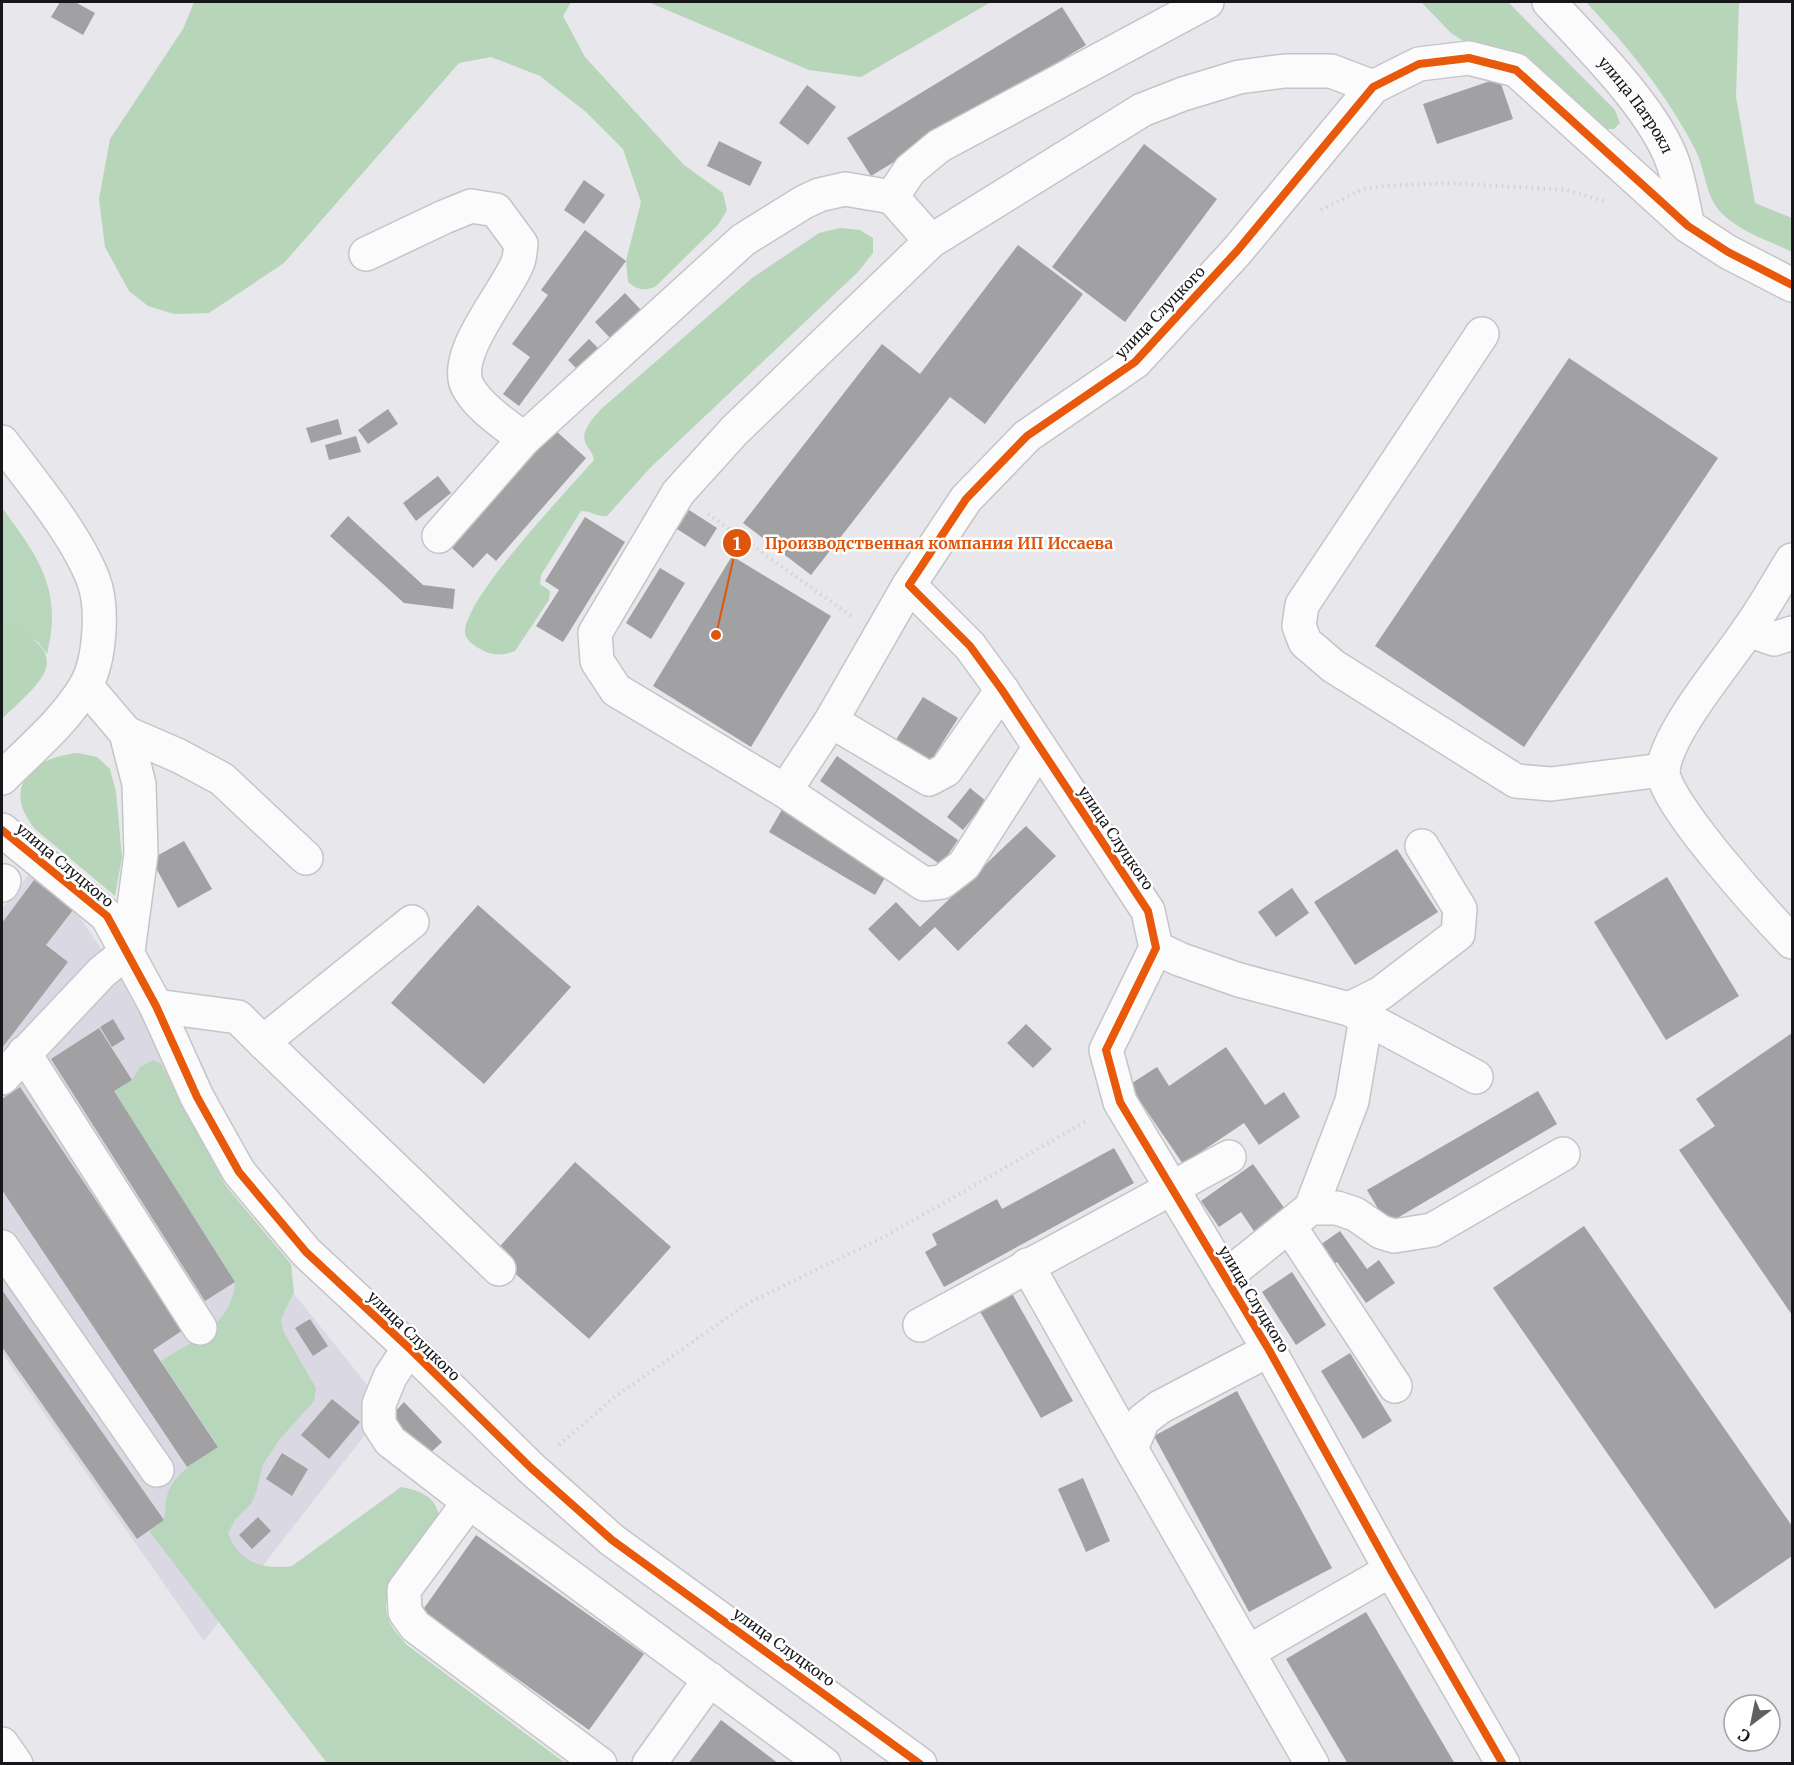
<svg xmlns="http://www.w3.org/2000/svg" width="1794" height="1765" viewBox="0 0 1794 1765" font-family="Merriweather,serif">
<rect width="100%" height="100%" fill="#e7e7ec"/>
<!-- built -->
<path fill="#dad9e3" d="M 29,874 L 75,910 L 141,1008 L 252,1241 L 376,1396 L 364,1436 L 204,1641 L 2,1353 L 2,909 Z"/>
<!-- green -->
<g fill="#b8d6bb">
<path d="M 2,508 C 39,557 63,591 47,654 L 38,642 L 2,621 Z"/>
<path d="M 153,1060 L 161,1064 L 225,1185 L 291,1264 L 294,1292 L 281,1319 L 283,1331 L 316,1388 L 314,1401 L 280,1439 L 263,1464 L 256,1493 L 251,1504 L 235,1520 L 228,1533 C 239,1563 263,1570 292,1566 L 401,1487 C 420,1491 435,1495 439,1516 C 424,1538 384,1581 386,1609 C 387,1624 398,1635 407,1645 L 565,1763 L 327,1763 L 149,1531 L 164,1520 C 166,1512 165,1504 167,1496 C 173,1473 200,1459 218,1446 L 161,1361 C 192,1341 233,1324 235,1282 L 114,1091 L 132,1080 L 140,1067 Z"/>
</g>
<!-- forest -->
<g fill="#b7d6b9">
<path d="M 194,2 L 571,2 L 563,16 L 585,57 L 684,165 L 723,193 L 727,210 L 718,225 L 655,287 C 643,291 638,290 628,282 L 626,261 L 641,202 L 623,149 L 586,112 L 540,76 L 491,57 L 459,63 L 284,263 L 209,313 L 174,314 L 148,306 L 129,291 L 105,247 L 99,199 L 110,139 L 183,29 Z"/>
<path d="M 648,2 L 991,2 L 861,77 L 809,70 Z"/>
<path d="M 1421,2 L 1508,2 L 1615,110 L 1620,123 L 1614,129 L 1601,129 L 1451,33 Z"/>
<path d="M 1586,2 L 1739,2 L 1736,97 L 1755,203 L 1792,218 L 1792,252 C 1768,240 1731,229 1715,205 C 1705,189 1704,166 1695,149 C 1666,93 1628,47 1586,2 Z"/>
<path d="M 840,228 L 860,230 L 873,238 L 873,253 L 858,272 L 650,468 L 607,516 C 597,517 591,511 581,511 L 541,575 L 540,584 L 550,591 L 549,600 L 515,651 C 503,656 492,656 480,649 C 474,645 466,641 465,633 C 463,599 569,489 594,460 C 593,452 588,449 585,442 C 581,430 593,419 600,410 L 752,278 L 819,233 Z"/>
<path d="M 2,621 C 76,656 46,677 2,719 Z"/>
<path d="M 78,753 L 97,757 L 110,769 L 116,792 L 122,857 L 115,896 L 35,829 C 0,787 33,757 78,753 Z"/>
</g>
<!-- building -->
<g fill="#a1a1a4">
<path d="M 60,2 L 75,2 L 95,13 L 83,35 L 51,17 Z"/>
<path d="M 1062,7 L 1086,45 L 871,176 L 847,138 Z"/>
<path d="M 1499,78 L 1513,119 L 1437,144 L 1423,104 Z"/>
<path d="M 807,85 L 836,107 L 808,145 L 779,123 Z"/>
<path d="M 719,141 L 762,162 L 750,186 L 707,166 Z"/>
<path d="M 1144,144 L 1217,199 L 1125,322 L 1052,267 Z"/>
<path d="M 584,180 L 605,195 L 584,224 L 564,210 Z"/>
<path d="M 585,230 L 626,261 L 519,406 L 503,394 L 530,357 L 512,344 L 548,295 L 541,290 Z"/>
<path d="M 1018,245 L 1083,294 L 985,424 L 950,397 L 811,575 L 743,523 L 882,344 L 920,374 Z"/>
<path d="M 625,293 L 641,310 L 611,339 L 595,322 Z"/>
<path d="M 589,339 L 599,349 L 578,370 L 568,360 Z"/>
<path d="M 1569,358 L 1718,458 L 1524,747 L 1375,646 Z"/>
<path d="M 388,409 L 398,424 L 368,444 L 358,430 Z"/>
<path d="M 338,419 L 342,434 L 311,443 L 306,428 Z"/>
<path d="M 555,430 L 586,458 L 496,561 L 487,553 L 473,568 L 452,548 Z"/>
<path d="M 356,436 L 361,452 L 329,460 L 325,445 Z"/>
<path d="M 438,476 L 451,493 L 416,521 L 403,503 Z"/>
<path d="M 689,510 L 717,528 L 705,547 L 677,529 Z"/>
<path d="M 348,516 L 423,585 L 455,589 L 453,609 L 404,603 L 330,536 Z"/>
<path d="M 585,517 L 625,542 L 563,642 L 536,626 L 559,590 L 545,581 Z"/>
<path d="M 732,556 L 831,616 L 751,747 L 653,686 Z"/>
<path d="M 660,568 L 685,583 L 651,639 L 626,623 Z"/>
<path d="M 923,697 L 958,718 L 927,767 L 892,746 Z"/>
<path d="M 837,756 L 958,840 L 941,865 L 820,781 Z"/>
<path d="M 970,788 L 986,801 L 963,830 L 947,817 Z"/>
<path d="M 784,806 L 890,869 L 875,895 L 769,832 Z"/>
<path d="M 1026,826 L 1056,856 L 958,951 L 935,927 L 899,961 L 868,929 L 896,902 L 920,927 Z"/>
<path d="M 184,841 L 212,889 L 178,908 L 151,859 Z"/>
<path d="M 1397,849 L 1438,912 L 1355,965 L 1314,902 Z"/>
<path d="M 1667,877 L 1739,996 L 1666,1040 L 1594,922 Z"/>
<path d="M 34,880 L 73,910 L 46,945 L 68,962 L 2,1048 L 2,923 Z"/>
<path d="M 1292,888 L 1309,913 L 1276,937 L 1258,912 Z"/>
<path d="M 478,905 L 571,987 L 484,1084 L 391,1003 Z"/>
<path d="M 113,1019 L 125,1039 L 112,1047 L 100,1027 Z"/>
<path d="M 1026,1024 L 1052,1049 L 1033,1068 L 1007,1043 Z"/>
<path d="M 99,1028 L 132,1080 L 114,1091 L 235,1282 L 205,1301 L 51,1059 Z"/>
<path d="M 1792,1033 L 1792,1315 L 1679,1150 L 1715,1126 L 1696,1099 Z"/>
<path d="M 1226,1047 L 1265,1105 L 1284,1092 L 1300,1117 L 1259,1145 L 1244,1123 L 1183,1164 L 1129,1085 L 1157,1067 L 1169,1086 Z"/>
<path d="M 20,1087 L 183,1330 L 153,1350 L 218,1447 L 187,1467 L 2,1190 L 2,1099 Z"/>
<path d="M 1538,1091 L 1557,1124 L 1387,1224 L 1367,1190 Z"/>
<path d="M 1114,1148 L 1134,1183 L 944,1287 L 925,1252 L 937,1245 L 932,1234 L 997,1199 L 1002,1209 Z"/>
<path d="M 575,1162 L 671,1247 L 589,1339 L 493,1254 Z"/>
<path d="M 1253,1164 L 1287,1212 L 1256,1234 L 1241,1212 L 1219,1227 L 1201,1201 Z"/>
<path d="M 1584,1226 L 1792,1526 L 1792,1556 L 1715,1609 L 1493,1288 Z"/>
<path d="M 1340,1231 L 1367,1269 L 1379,1260 L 1395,1283 L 1366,1303 L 1337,1262 L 1331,1267 L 1317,1247 Z"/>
<path d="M 1292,1272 L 1326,1325 L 1296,1345 L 1262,1292 Z"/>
<path d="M 2,1290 L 164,1520 L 137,1539 L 2,1347 Z"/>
<path d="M 1010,1290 L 1073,1401 L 1041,1418 L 978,1308 Z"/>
<path d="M 310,1319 L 328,1346 L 313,1356 L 295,1328 Z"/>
<path d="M 1350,1353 L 1392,1421 L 1363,1439 L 1321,1371 Z"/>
<path d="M 1237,1391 L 1332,1568 L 1249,1612 L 1154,1436 Z"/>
<path d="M 332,1399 L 360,1422 L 329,1459 L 301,1435 Z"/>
<path d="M 404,1402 L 442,1442 L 426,1457 L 389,1418 Z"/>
<path d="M 282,1453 L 308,1469 L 292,1496 L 266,1479 Z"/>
<path d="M 1083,1478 L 1110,1541 L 1086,1552 L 1058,1489 Z"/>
<path d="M 258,1517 L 271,1531 L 252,1549 L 239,1535 Z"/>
<path d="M 476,1535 L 644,1654 L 589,1730 L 422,1611 Z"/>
<path d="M 1366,1612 L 1455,1764 L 1348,1764 L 1286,1659 Z"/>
<path d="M 721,1720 L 779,1764 L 688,1764 Z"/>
</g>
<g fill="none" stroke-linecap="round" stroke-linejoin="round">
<defs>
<g id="minor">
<path id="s1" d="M 1549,2 C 1587,43 1655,110 1673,163 C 1680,183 1683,205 1688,226"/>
<path d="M 892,197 L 910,170 L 939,146 L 1207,2"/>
<path d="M 366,254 L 444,217 L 471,206 L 496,210 L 521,244 C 520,250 520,257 518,262 C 507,292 448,357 469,389 C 481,409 506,425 524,439"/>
<path d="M 1482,334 L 1302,605 L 1299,626 L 1305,642 L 1333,666 L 1516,781 L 1551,784 L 1663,770"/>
<path d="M 2,442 C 32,482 75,533 93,579 C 104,607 100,662 85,687 C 64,722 30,750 2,778"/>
<path d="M 439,536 L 524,439 L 743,240 L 804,202 L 819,195 L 845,189 L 892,197 L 931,241"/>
<path d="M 1792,560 C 1777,584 1763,610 1746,633 C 1723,667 1669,730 1663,769 C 1659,798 1768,917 1792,942"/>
<path d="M 1748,630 L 1774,639 L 1792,633"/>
<path d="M 831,721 L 929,779 L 946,770 L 1002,690"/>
<path d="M 126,733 L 179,756 L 222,779 L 306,858"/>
<path d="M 1039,748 L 964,865 L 942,882 L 924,884 L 785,791 L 616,690 L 597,661 L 595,633 L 678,493 L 734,431 L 931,241 L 1142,110 L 1183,94 L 1239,77 L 1285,71 L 1331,71 L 1373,87"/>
<path d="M 785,791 L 831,721 L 909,585"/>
<path d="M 2,830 L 107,916 L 156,1006 L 197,1097 L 239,1172 L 306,1252 L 409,1348 L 531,1468 L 612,1540 L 920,1764"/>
<path d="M 2,885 L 4,881"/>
<path d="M 1156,948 L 1179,959 L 1239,980 L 1349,1009 L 1476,1077"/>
<path d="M 156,1006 L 238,1017 L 263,1042 L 412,922"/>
<path d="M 1349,1009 L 1381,993 L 1458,934 L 1460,909 L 1422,846"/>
<path d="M 263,1042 L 499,1269"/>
<path d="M 24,1053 L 200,1328"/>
<path d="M 2,1078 L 102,972 L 128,951 L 141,854 L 139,784 L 126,733 L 86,686"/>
<path d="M 1311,1208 L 1352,1101 L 1366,1018"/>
<path d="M 1290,1227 L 1395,1386"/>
<path d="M 2,1247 L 157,1470"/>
<path d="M 1027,1265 L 1131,1449"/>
<path d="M 1225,1277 L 1311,1208 L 1337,1208 L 1355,1214 L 1381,1232 L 1394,1236 L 1432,1230 L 1563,1154"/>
<path d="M 920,1325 L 1229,1157"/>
<path d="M 409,1348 L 390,1377 L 379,1404 L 379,1424 L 390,1441 L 469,1502 L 404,1590 L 405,1612 L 415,1626 L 600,1764"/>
<path d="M 1269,1350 L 1160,1407 L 1143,1420 L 1131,1449 L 1312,1764"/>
<path d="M 469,1502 L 824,1764"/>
<path d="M 1248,1652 L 1391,1570"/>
<path d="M 2,1744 L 16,1764"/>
<path d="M 649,1764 L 710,1679"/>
<path d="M 1503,1764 L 1391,1570 L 1269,1350 L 1120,1102 L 1106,1050 L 1156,948 L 1148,911 L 1002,690 L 970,646 L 909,585 L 966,499 L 1027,436 L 1135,362 L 1237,251 L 1373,87 L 1419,64 L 1469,58 L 1516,70 L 1688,226 L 1728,252 L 1792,285"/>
</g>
</defs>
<!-- minor casing -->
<use href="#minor" stroke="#c5c5c9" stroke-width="36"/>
<!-- path -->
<g stroke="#d3d3d3" stroke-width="4" stroke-dasharray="1.5 4.5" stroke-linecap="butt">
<path d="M 1321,210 L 1363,189 L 1386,186 L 1448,183 L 1566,190 L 1604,201"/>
<path d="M 708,514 L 851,616"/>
<path d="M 559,1445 L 616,1396 L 748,1303 L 886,1236 L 1088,1120"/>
</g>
<!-- minor -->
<use href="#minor" stroke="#fbfbfc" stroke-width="33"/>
<defs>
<g id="cycleway">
<path d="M 2,830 L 107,916 L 156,1006 L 197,1097 L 239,1172 L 306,1252 L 409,1348 L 531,1468 L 612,1540 L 920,1764"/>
<path d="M 1503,1764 L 1391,1570 L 1269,1350 L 1120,1102 L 1106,1050 L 1156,948 L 1148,911 L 1002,690 L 970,646 L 909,585 L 966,499 L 1027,436 L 1135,362 L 1237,251 L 1373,87 L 1419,64 L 1469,58 L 1516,70 L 1688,226 L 1728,252 L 1792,285"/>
</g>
</defs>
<!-- cycleway casing -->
<use href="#cycleway" stroke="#fff" stroke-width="11"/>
<!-- cycleway -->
<use href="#cycleway" stroke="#e8590c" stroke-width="8"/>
</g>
<g text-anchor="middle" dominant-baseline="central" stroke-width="5" stroke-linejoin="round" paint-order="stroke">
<!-- street labels -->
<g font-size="15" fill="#171719" stroke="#fff">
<text stroke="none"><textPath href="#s1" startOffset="135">улица Патрокл</textPath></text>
<text transform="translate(1160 312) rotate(-46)">улица Слуцкого</text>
<text transform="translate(1116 838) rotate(56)">улица Слуцкого</text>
<text transform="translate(65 865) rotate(40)">улица Слуцкого</text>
<text transform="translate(1254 1299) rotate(59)">улица Слуцкого</text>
<text transform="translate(414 1336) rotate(44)">улица Слуцкого</text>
<text transform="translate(784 1647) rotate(36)">улица Слуцкого</text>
</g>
</g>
<!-- callouts -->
<path fill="none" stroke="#de560d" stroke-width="2" d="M716 635L737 543"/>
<g fill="#de560d" stroke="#fff" stroke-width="2">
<circle cx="716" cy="635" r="6"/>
<circle cx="737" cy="543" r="15"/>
</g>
<g font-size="18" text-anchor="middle" font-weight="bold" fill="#fff">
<text x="737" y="550">1</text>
</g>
<g font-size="16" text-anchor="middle" font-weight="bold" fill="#de560d" stroke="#fff" stroke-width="5" stroke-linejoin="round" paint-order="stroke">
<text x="939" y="549">Производственная компания ИП Иссаева</text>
</g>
<!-- border -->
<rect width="1794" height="1765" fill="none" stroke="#171719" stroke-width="6"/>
<!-- north arrow -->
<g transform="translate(1752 1723) rotate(212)"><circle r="28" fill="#ffffff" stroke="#a2a2a3" stroke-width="1.5"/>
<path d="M0-4.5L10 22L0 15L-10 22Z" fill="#606063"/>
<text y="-9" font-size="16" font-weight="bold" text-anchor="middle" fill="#171719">С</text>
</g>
</svg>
